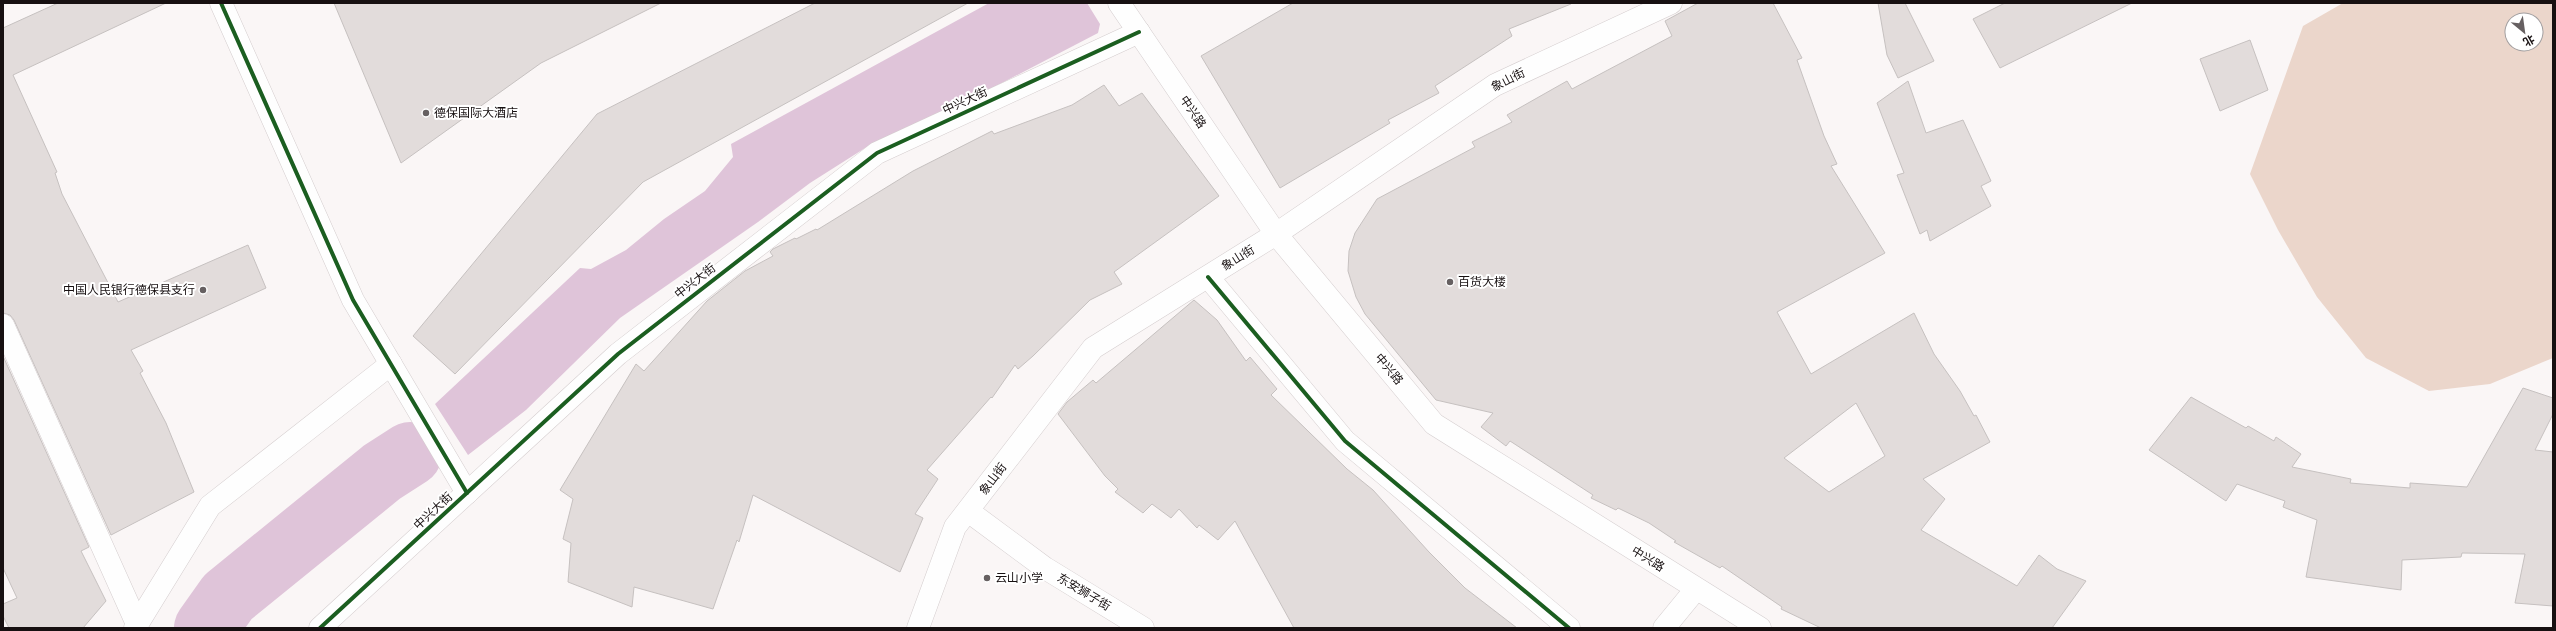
<svg xmlns="http://www.w3.org/2000/svg" width="2556" height="631" viewBox="0 0 2556 631" font-family="'DejaVu Sans','Noto Sans SC',sans-serif">
<rect width="100%" height="100%" fill="#faf6f6"/>
<!-- green -->
<path fill="#ebd6cb" fill-rule="evenodd" d="M 2343,3 L 2553,3 L 2553,358 L 2490,384 L 2429,391 L 2366,358 L 2317,297 L 2278,230 L 2250,174 L 2303,26 ZM 2512,20 L 2536,20 L 2536,44 L 2512,44 Z"/>
<!-- water -->
<path fill="#dfc4d9" d="M 989,3 L 1087,3 L 1100,24 L 1098,33 L 998,85 L 873,143 L 810,183 L 758,222 L 620,318 L 526,410 L 468,455 L 435,404 L 580,268 L 591,269 L 626,250 L 664,219 L 705,191 L 733,157 L 731,144 Z"/>
<g fill="none" stroke-linecap="round" stroke-linejoin="round">
<!-- river -->
<path stroke="#dfc4d9" stroke-width="64" d="M 206,628 L 228,597 L 382,472 L 410,454"/>
</g>
<!-- building -->
<g fill="#e2dcdb" stroke="#c6c1c0" fill-rule="evenodd">
<path d="M 58,3 L 166,3 L 13,75 L 57,172 L 55,173 L 62,194 L 118,302 L 248,245 L 266,288 L 131,350 L 143,371 L 140,373 L 166,423 L 194,492 L 111,535 L 14,320 L 10,315 L 3,313 L 3,28 Z"/>
<path d="M 334,3 L 661,3 L 541,63 L 401,163 Z"/>
<path d="M 815,3 L 968,3 L 643,182 L 455,374 L 413,336 L 597,114 Z"/>
<path d="M 1293,3 L 1571,3 L 1571,4 L 1509,29 L 1512,36 L 1435,86 L 1439,93 L 1388,120 L 1390,123 L 1280,188 L 1201,56 Z"/>
<path d="M 1698,3 L 1773,3 L 1802,58 L 1797,60 L 1824,136 L 1837,164 L 1831,166 L 1885,253 L 1777,312 L 1811,374 L 1914,313 L 1934,354 L 1960,391 L 1974,416 L 1976,415 L 1990,442 L 1923,479 L 1945,499 L 1921,530 L 2017,586 L 2039,555 L 2057,569 L 2086,581 L 2052,628 L 1821,628 L 1781,609 L 1782,607 L 1722,566 L 1720,568 L 1674,542 L 1676,541 L 1649,523 L 1618,508 L 1616,510 L 1591,498 L 1593,495 L 1510,441 L 1506,446 L 1481,427 L 1493,413 L 1436,400 L 1365,314 L 1356,297 L 1348,271 L 1349,251 L 1355,233 L 1377,199 L 1475,147 L 1472,142 L 1512,122 L 1507,115 L 1567,81 L 1572,89 L 1672,36 L 1665,21 ZM 1856,403 L 1885,456 L 1829,492 L 1784,458 Z"/>
<path d="M 1878,3 L 1905,3 L 1934,61 L 1898,78 L 1887,55 Z"/>
<path d="M 2005,3 L 2132,3 L 2000,68 L 1973,19 Z"/>
<path d="M 2250,40 L 2268,90 L 2220,111 L 2200,59 Z"/>
<path d="M 1908,81 L 1926,133 L 1963,120 L 1991,181 L 1981,186 L 1991,206 L 1930,241 L 1927,230 L 1920,234 L 1897,175 L 1904,173 L 1877,103 Z"/>
<path d="M 1104,85 L 1119,106 L 1142,93 L 1219,196 L 1114,272 L 1122,284 L 1090,300 L 1033,356 L 1018,369 L 1015,365 L 992,398 L 991,397 L 927,470 L 938,479 L 915,514 L 923,518 L 900,572 L 753,495 L 739,542 L 737,540 L 713,609 L 634,587 L 632,607 L 568,582 L 571,543 L 563,539 L 573,499 L 560,490 L 636,364 L 644,371 L 707,301 L 745,271 L 773,256 L 770,252 L 773,249 L 795,238 L 796,239 L 816,229 L 817,230 L 913,171 L 992,131 L 994,134 L 1072,105 Z"/>
<path d="M 1194,300 L 1217,320 L 1246,361 L 1250,357 L 1277,389 L 1271,395 L 1347,469 L 1373,490 L 1429,552 L 1465,588 L 1517,628 L 1294,628 L 1235,521 L 1218,540 L 1199,525 L 1197,528 L 1179,509 L 1171,518 L 1152,504 L 1143,513 L 1115,492 L 1118,489 L 1105,476 L 1058,414 L 1067,402 L 1093,380 L 1096,383 Z"/>
<path d="M 3,356 L 89,547 L 81,551 L 106,601 L 83,628 L 9,628 L 3,616 L 3,604 L 17,598 L 3,568 Z"/>
<path d="M 2523,388 L 2553,398 L 2553,414 L 2535,450 L 2553,452 L 2553,606 L 2515,603 L 2525,554 L 2462,553 L 2461,557 L 2402,560 L 2401,590 L 2306,577 L 2317,520 L 2283,507 L 2285,501 L 2237,484 L 2226,501 L 2149,450 L 2191,397 L 2246,428 L 2248,426 L 2274,441 L 2276,437 L 2301,454 L 2292,467 L 2351,479 L 2350,483 L 2410,488 L 2410,483 L 2467,487 Z"/>
</g>
<g fill="none" stroke-linecap="round" stroke-linejoin="round">
<defs>
<g id="street">
<path d="M 221,3 L 353,300 L 467,493"/>
<path d="M 1208,277 L 1345,441 L 1569,628"/>
<path d="M 3,325 L 137,624"/>
<path d="M 135,628 L 210,506 L 391,364"/>
<path d="M 1664,628 L 1696,589"/>
</g>
<g id="secondary">
<path d="M 1119,3 L 1276,234 L 1434,424 L 1760,628"/>
<path d="M 968,511 L 1045,568 L 1143,628"/>
<path d="M 320,628 L 618,354 L 877,153 L 1139,32"/>
<path d="M 918,628 L 955,527 L 1093,348 L 1276,234 L 1495,85 L 1671,3"/>
</g>
</defs>
<!-- street casing -->
<use href="#street" stroke="#d4cdce" stroke-width="23"/>
<!-- secondary casing -->
<use href="#secondary" stroke="#d4cdce" stroke-width="23"/>
<!-- street -->
<use href="#street" stroke="#fefefe" stroke-width="22"/>
<!-- secondary -->
<use href="#secondary" stroke="#fefefe" stroke-width="22"/>
<defs>
<g id="cycleway">
<path d="M 221,3 L 353,300 L 467,493"/>
<path d="M 1208,277 L 1345,441 L 1569,628"/>
<path d="M 320,628 L 618,354 L 877,153 L 1139,32"/>
</g>
</defs>
<!-- cycleway casing -->
<use href="#cycleway" stroke="#fff" stroke-width="6"/>
<!-- cycleway -->
<use href="#cycleway" stroke="#1b5e20" stroke-width="4"/>
</g>
<!-- markers -->
<g fill="#666061" stroke="#fff" stroke-width="1.5">
<circle cx="426" cy="113" r="4"/>
<circle cx="1450" cy="282" r="4"/>
<circle cx="203" cy="290" r="4"/>
<circle cx="987" cy="578" r="4"/>
</g>
<g text-anchor="middle" dominant-baseline="central" stroke-width="4" stroke-linejoin="round" paint-order="stroke">
<!-- street labels -->
<g font-size="12" fill="#171011" stroke="#fff">
<text transform="translate(1508 80) rotate(-27)">象山街</text>
<text transform="translate(965 101) rotate(-25)">中兴大街</text>
<text transform="translate(1193 112) rotate(56)">中兴路</text>
<text transform="translate(1238 258) rotate(-32)">象山街</text>
<text transform="translate(695 281) rotate(-38)">中兴大街</text>
<text transform="translate(1389 369) rotate(50)">中兴路</text>
<text transform="translate(993 479) rotate(-53)">象山街</text>
<text transform="translate(433 511) rotate(-43)">中兴大街</text>
<text transform="translate(1648 559) rotate(32)">中兴路</text>
<text transform="translate(1084 592) rotate(31)">东安狮子街</text>
</g>
<!-- poi labels -->
<g font-size="12" fill="#171011" stroke="#fff" text-anchor="start">
<text x="434" y="113">德保国际大酒店</text>
<text x="1458" y="282">百货大楼</text>
<text x="195" y="290" text-anchor="end">中国人民银行德保县支行</text>
<text x="995" y="578">云山小学</text>
</g>
</g>
<!-- border -->
<rect width="2556" height="631" fill="none" stroke="#171011" stroke-width="8"/>
<!-- north arrow -->
<g transform="translate(2524 32) rotate(151)"><circle r="19" fill="#ffffff" stroke="#a29fa0"/>
<path d="M0-3L7 15L0 10L-7 15Z" fill="#666061"/>
<text y="-6" font-size="11" font-weight="bold" text-anchor="middle" fill="#171011">北</text>
</g>
</svg>
